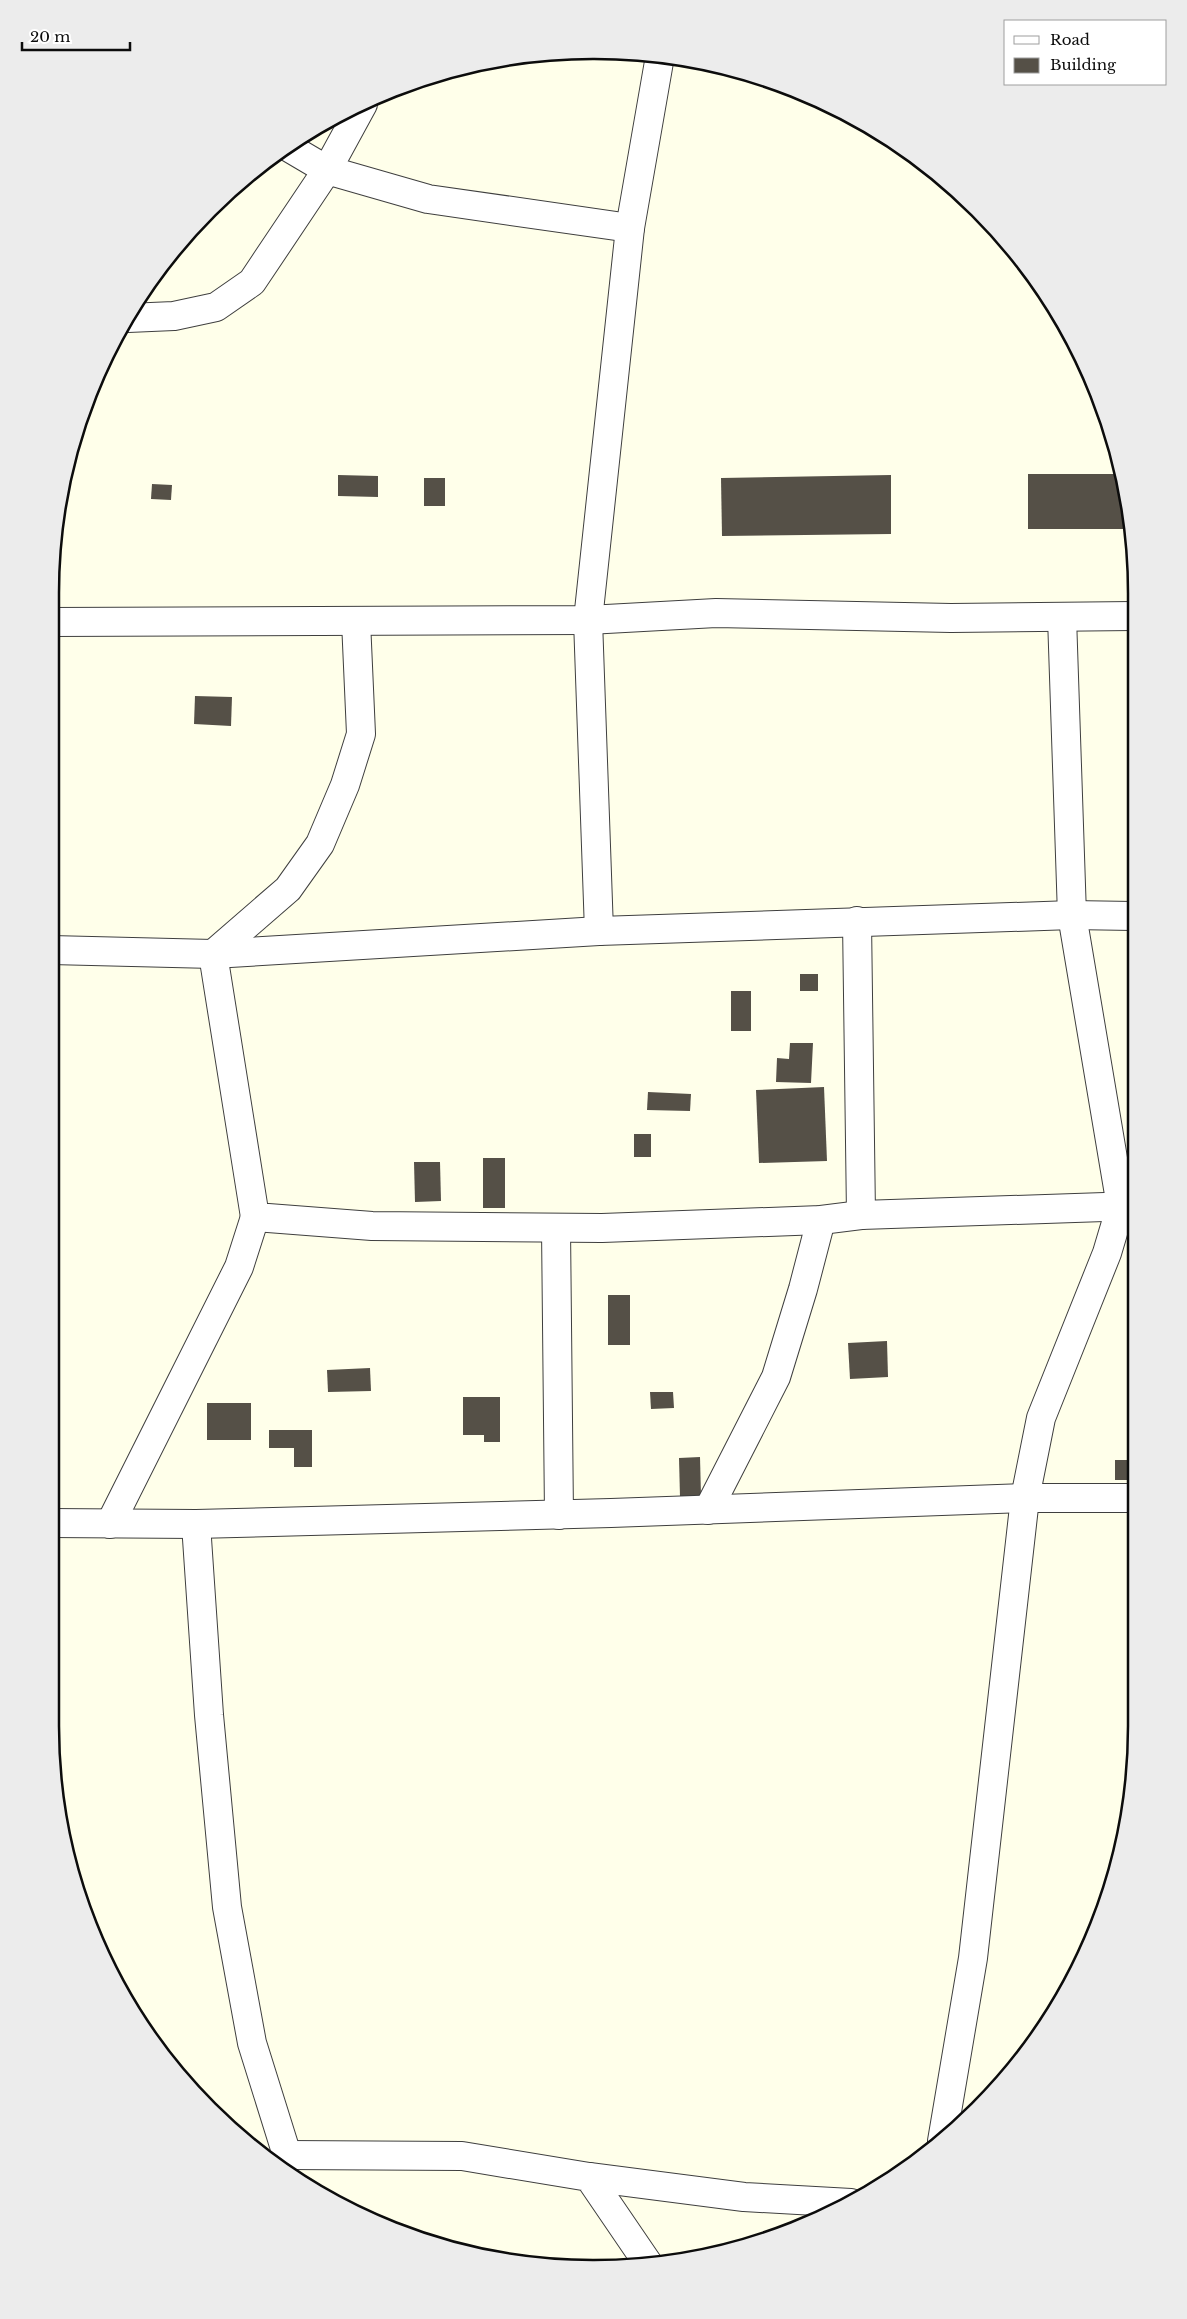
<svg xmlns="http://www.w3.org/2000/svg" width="1187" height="2319" viewBox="0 0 1187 2319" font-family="'Libre Baskerville',serif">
<rect width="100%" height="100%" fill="#ffffea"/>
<!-- building -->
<g fill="#555047">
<path d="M 1028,474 L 1119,474 L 1132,529 L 1028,529 Z"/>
<path d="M 338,475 L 378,476 L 378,497 L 338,496 Z"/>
<path d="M 891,475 L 891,534 L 722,536 L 721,478 Z"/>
<rect x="424" y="478" width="21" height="28"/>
<path d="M 152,484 L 172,485 L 171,500 L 151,499 Z"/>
<path d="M 195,696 L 232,697 L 231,726 L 194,724 Z"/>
<rect x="800" y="974" width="18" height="17"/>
<rect x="731" y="991" width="20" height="40"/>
<path d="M 790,1043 L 813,1043 L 811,1083 L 776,1082 L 777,1058 L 789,1059 Z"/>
<path d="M 824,1087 L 827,1161 L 759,1163 L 756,1090 Z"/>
<path d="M 648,1092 L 691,1094 L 690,1111 L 647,1110 Z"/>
<rect x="634" y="1134" width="17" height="23"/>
<rect x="483" y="1158" width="22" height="50"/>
<path d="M 414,1162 L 440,1162 L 441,1201 L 415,1202 Z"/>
<rect x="608" y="1295" width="22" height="50"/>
<path d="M 887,1341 L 888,1377 L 850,1379 L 848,1343 Z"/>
<path d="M 370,1368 L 371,1391 L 328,1392 L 327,1370 Z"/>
<path d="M 650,1392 L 673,1392 L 674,1408 L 651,1409 Z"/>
<path d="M 463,1397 L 500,1397 L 500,1442 L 484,1442 L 484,1435 L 463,1435 Z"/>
<rect x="207" y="1403" width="44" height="37"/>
<path d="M 269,1430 L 312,1430 L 312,1467 L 294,1467 L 294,1448 L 269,1448 Z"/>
<path d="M 700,1457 L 701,1496 L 680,1497 L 679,1458 Z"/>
<rect x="1115" y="1460" width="20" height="20"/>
</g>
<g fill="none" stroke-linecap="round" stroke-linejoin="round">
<defs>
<g id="street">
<path d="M 288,147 L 327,170 L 428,199 L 630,228"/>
<path d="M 128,318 L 174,316 L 216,307 L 252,282 L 327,170 L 363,104"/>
<path d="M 356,621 L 361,734 L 345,785 L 320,844 L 288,889 L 213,954 L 255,1217 L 372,1226 L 602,1228 L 821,1220 L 861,1215 L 1134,1206"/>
<path d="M 51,622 L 588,620 L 716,613 L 951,618 L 1133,616"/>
<path d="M 857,921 L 861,1215"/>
<path d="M 599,931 L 588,620 L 630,228 L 660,56"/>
<path d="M 51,950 L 213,954 L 599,931 L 1072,915 L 1133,916"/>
<path d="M 556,1228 L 559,1515"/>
<path d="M 708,1510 L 776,1377 L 803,1289 L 821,1220"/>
<path d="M 50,1523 L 196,1524 L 611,1513 L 1025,1498 L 1135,1498"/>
<path d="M 110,1524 L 239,1267 L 255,1217"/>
<path d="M 196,1524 L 209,1715 L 227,1907 L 252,2043 L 287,2155 L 276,2164"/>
<path d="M 942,2141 L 973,1958 L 1025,1498 L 1041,1418 L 1107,1253 L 1121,1206 L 1072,915 L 1062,617"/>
<path d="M 287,2155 L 462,2156 L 589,2177 L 649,2265"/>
<path d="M 589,2177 L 744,2197 L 851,2203"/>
</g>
</defs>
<!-- street casing -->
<use href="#street" stroke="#3f3f3f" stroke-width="30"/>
<!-- street -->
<use href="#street" stroke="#fff" stroke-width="28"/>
</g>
<!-- crop -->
<path d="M0 0H1187V2319H0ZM593 59H594A534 534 0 0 1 1128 593V1726A534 534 0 0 1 594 2260H593A534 534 0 0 1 59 1726V593A534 534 0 0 1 593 59Z" fill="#ececec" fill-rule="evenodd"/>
<path fill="none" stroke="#0c0c0c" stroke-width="2.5" d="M593 59H594A534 534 0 0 1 1128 593V1726A534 534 0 0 1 594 2260H593A534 534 0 0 1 59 1726V593A534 534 0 0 1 593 59Z"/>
<!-- legend -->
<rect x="1004" y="20" width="162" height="65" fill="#ffffff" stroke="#9e9e9e"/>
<rect x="1014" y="36" width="25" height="8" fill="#ffffff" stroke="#9e9e9e"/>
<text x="1050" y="45" font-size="15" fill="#0c0c0c">Road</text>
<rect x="1014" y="58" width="25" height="15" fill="#555047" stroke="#9e9e9e"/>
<text x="1050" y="70" font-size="15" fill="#0c0c0c">Building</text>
<!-- scale -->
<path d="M22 42v8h108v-8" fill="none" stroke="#0c0c0c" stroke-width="2.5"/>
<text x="30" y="42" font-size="15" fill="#0c0c0c" stroke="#ffffff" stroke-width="4" paint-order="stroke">20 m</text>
</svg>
